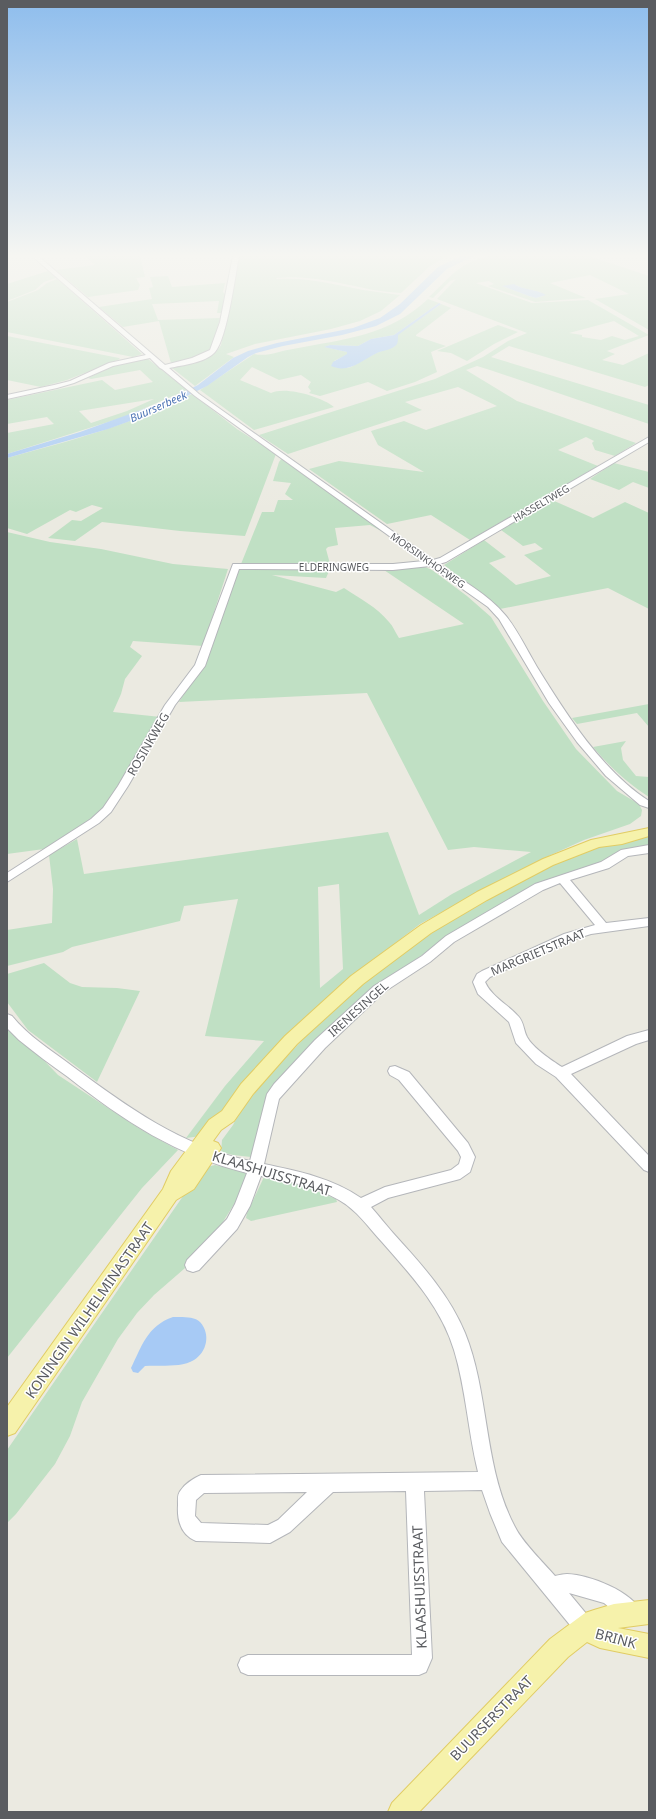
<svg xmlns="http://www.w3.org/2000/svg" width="656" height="1819" viewBox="0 0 656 1819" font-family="'Noto Sans',sans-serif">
<rect width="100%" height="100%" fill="#ebeae1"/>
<!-- green -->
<g fill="#c0e0c4" fill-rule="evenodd">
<path d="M 85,256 L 140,256 L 145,277 L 136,278 L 140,285 L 138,290 L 88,297 L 56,270 L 95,265 Z"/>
<path d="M 240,256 L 448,256 L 430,266 L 401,293 C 389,292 376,291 364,288 C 334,282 307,275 276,278 L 277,279 C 307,277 333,284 363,290 C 375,292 387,293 400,295 L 381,311 L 360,321 L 331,329 L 255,344 L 226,354 L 234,357 L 195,386 L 172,368 C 189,364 212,362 221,345 Z"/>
<path d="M 488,256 L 589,256 L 649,276 L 649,330 L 595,299 L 629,294 L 590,275 L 550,283 L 586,298 L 535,302 L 488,286 L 494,284 L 489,281 L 476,283 L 532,303 L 588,300 L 649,335 L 607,351 L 615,354 L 602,360 L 623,365 L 649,353 L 649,385 L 645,387 L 509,346 L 491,357 L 649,405 L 649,424 L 490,370 L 477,366 L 466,370 L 517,401 L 636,443 L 615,456 L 595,450 L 592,443 L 594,441 L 586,437 L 558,450 L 598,466 L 470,540 L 431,515 L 387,524 L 309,469 L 339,461 L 424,472 L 378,445 L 371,431 L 404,421 L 426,430 L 497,406 L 458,387 L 405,402 L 422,410 L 288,454 L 259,435 L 435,379 L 483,357 L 508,341 L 527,333 L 437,299 L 456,279 L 450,281 L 433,298 L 429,297 C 452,276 456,265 488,256 ZM 516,285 L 522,288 L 540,292 L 543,296 L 536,298 L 529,296 L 502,286 ZM 614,321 L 639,336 L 625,340 L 612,336 L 601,340 L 582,337 L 582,335 L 569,333 Z"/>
<path d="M 48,271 L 56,278 L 44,282 L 35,290 L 7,301 L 7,284 Z"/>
<path d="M 168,276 L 172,287 L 225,283 L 223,292 L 226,295 L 222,313 L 217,313 L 219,301 L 152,304 L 158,320 L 220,318 L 212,348 L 195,357 L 171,363 L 159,321 L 123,327 L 99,307 L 152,299 L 149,288 L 153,287 L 150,277 Z"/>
<path d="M 57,279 L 63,284 L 142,354 L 133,357 L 7,332 L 7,302 L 38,290 L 47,283 Z"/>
<path d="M 428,299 L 439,303 L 394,335 L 371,339 L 358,346 L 330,345 L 325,347 L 347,352 L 348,354 L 334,361 L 347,368 L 351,367 L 376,353 L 395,346 L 397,335 L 441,304 L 451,308 L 416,335 L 416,336 L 446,346 L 431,352 L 437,372 L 415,382 L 387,391 L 368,382 L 320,396 L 309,393 L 311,391 L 308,387 L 311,382 L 301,375 L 279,380 L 252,367 L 240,380 L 271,393 C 286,386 322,397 334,407 L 254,430 L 200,390 L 254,354 C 268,357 279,351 293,349 C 344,339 389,336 428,299 Z"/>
<path d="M 498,325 L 518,332 L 494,344 L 467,361 L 451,353 L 437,351 Z"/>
<path d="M 7,336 L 119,358 L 120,359 L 67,380 L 41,387 L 7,380 Z"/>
<path d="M 140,359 L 148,359 L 187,390 L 124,417 L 7,454 L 7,433 L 54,424 L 47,417 L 7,424 L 7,400 L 102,380 L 115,390 L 153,382 L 140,370 L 91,379 L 88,378 L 112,366 ZM 154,399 L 127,411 L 91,423 L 79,411 Z"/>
<path d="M 192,394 L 237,429 L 276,454 L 245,536 L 180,531 L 102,522 L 75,541 L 48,538 L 72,520 L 81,521 L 103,508 L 92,505 L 76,512 L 70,510 L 27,534 L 7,528 L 7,458 C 70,441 133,424 192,394 Z"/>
<path d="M 282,458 L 387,534 L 370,525 L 335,528 L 338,545 L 328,547 L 326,549 L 330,564 L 241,564 L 262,512 L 274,512 L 278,500 L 293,500 L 285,494 L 291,483 L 273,481 L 279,462 Z"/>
<path d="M 614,463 L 649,472 L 649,488 L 633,482 L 619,490 L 590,479 Z"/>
<path d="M 552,500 L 593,518 L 625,502 L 649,513 L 649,609 L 608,588 L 500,609 L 444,565 L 484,540 L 506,557 L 489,563 L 516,585 L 551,576 L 524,555 L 543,549 L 535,543 L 523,546 L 501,530 Z"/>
<path d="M 7,532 L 50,542 L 101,549 L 173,564 L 228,569 L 203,646 L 133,641 L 130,647 L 142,656 L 125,679 L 121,694 L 113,712 L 161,717 L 108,803 L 90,822 L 44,849 L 7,854 Z"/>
<path d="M 423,566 L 432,570 L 467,596 L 491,617 L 543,701 L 576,749 L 617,791 L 639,804 L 642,810 L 641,816 L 630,824 L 584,840 L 542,859 L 503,879 L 420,924 L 368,964 L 229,1103 L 202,1136 L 186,1138 L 225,1086 L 264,1041 L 205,1036 L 238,899 L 184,906 L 180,921 L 72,947 L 63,952 L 7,966 L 7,930 L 52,923 L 53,889 L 49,855 L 77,839 L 84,874 L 388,832 L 419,915 L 452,894 L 531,852 L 474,847 L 448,850 L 367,693 L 179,702 L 210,653 L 238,570 L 241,568 L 330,569 L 326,578 L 272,575 L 336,592 L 344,588 C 359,598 377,607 389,622 C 393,626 395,632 399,638 L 464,624 L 381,568 ZM 339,884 L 343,969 L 320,988 L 318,887 Z"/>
<path d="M 649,704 L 649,727 L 637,713 L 577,724 L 572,718 Z"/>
<path d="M 626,741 L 621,748 L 623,760 L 636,776 L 649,777 L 649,797 C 627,783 609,766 593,747 Z"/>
<path d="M 649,834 L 649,846 L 585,868 L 445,939 L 372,990 L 282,1076 L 251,1157 L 233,1155 L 221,1152 L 222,1140 L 233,1125 L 239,1113 C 316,1012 417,932 530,877 C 548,869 566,858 585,851 C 606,844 628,839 649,834 Z"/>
<path d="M 44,963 L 70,983 L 82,987 L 117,988 L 140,991 L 97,1082 L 28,1030 L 7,1002 L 7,974 Z"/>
<path d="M 7,1022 L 58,1075 L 140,1129 L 178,1150 L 142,1188 L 7,1358 Z"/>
<path d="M 215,1165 L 248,1173 L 241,1193 L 211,1241 L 192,1262 L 154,1295 L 137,1313 L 118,1339 L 82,1402 L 70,1436 L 55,1464 L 16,1514 L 7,1523 L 7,1450 L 197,1176 L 203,1168 Z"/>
<path d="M 264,1177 L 269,1177 L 309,1188 L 336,1199 L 337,1202 L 251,1221 L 246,1218 L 247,1213 Z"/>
</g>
<!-- water -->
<g fill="#a7caf5">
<path d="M 461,256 L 474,256 L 447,269 L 400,314 L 376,326 L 342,335 L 283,346 L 256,353 L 248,357 L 207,386 L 155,412 L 108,429 L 7,458 L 7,454 L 80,432 L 163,402 L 198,385 L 233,358 L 248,351 L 277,343 L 353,328 L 380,318 L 400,304 L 438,267 Z"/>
<path d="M 514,284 C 523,290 536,289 546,295 L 536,298 L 529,296 L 502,286 Z"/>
<path d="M 439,303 L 441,304 L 398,335 C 398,338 398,342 397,344 C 393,350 383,350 377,353 C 362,360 349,374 331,366 L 333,362 L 347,354 L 347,352 L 324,347 L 330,345 L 358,346 L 371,339 L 394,335 Z"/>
<path d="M 173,1317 C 181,1317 194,1316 200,1322 C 211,1334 207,1352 194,1360 C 181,1368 159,1365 145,1366 L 138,1373 L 133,1372 L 131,1368 C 142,1346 147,1326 173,1317 Z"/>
</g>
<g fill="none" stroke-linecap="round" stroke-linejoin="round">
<defs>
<g id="minor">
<path d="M 32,256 L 38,256 L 165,365 L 192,358 L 210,350 L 220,322 L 233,256 L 239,256 C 235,277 227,338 215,352 C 205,363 183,365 169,368 L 199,394 L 433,560 L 440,558 L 649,437 L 649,442 L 446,562 L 439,564 C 461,580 488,594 506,616 C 518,631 527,650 537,667 C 566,714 602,771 649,801 L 649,808 L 640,805 L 606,776 L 577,742 L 549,703 L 499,619 L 488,607 L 430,566 L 393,570 L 239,569 L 205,666 L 175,705 L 128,786 L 111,812 L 99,823 L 7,882 L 7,873 L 91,819 L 103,808 L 118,786 L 165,705 L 195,665 L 233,564 L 393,564 L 424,561 L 195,396 L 162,369 L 160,368 L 150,358 L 113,366 L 74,383 L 57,388 L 7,399 L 7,395 L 54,385 L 70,381 L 109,363 L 146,355 Z"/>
<path d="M 649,845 L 649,853 L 628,856 L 609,868 L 570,880 L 606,923 L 649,918 L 649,926 L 591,934 L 572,940 L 490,977 L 485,982 C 491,996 507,1004 517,1015 C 524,1021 523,1029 527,1037 C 533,1048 551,1060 562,1067 L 627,1036 L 649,1030 L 649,1040 L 636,1044 L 571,1074 L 649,1156 L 649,1172 L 644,1170 L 556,1077 L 536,1064 L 516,1043 L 509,1022 L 478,994 L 473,982 L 477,974 L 482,971 L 564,934 L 595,925 L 560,883 L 543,890 L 454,942 L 430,962 L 384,992 L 325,1048 L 279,1099 L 264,1164 C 298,1171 332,1178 361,1198 L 385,1187 L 451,1170 L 459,1164 L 461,1157 L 458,1151 L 399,1080 L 390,1075 L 388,1071 L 390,1067 L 395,1066 L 409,1072 L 468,1143 L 475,1157 L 470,1172 L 460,1179 L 388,1198 L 371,1207 C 379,1216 386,1225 393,1233 C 421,1264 449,1294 465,1333 C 490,1395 483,1467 515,1527 C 523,1543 543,1562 555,1576 C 559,1575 563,1574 567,1574 C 590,1575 632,1591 642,1613 L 639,1620 L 632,1623 L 625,1620 L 604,1603 L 569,1593 L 593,1622 L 596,1629 L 593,1636 L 586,1639 L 579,1636 L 502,1542 L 490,1513 L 482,1490 L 424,1491 L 432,1658 L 426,1672 L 419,1675 L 248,1675 L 241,1672 L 238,1665 L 241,1658 L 248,1655 L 412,1655 L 406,1491 L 333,1492 L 290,1532 L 270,1543 L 196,1541 C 181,1535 177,1520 178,1505 C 178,1500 177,1494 181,1490 C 185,1484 194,1478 201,1475 L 478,1472 C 468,1432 466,1389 454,1350 C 441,1307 411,1275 382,1242 C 368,1227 357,1210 339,1200 C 315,1186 288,1181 261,1176 L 250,1206 L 237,1229 L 199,1270 L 193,1272 L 187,1270 L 185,1265 L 187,1260 L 227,1219 L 235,1204 L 247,1173 C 177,1156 124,1121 68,1077 C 51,1065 35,1053 19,1040 L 7,1028 L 7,1014 L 12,1016 C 28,1036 51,1050 72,1066 C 129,1108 180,1145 250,1161 L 267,1094 L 274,1084 L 315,1040 L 374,986 L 422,956 L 446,936 L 535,884 L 601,862 L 621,850 ZM 307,1492 L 278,1520 L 268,1525 L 201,1523 L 195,1516 L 196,1500 L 204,1493 Z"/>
</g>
<g id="major">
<path d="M 649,828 L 649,836 L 622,844 L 599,847 L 553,865 L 487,900 L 431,933 L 363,984 L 297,1044 L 253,1094 L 234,1121 L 221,1130 L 213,1141 L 218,1143 L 221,1148 L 218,1153 L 194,1189 L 176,1200 L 15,1433 L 7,1436 L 7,1407 L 163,1189 L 171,1171 L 209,1120 L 222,1111 L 241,1084 L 285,1036 L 351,976 L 421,925 L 477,892 L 543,859 L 591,840 Z"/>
<path d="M 649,1600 L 649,1624 L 618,1628 L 649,1634 L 649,1658 L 600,1648 L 587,1642 L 568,1657 L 419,1812 L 388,1812 L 392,1803 L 550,1639 L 585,1613 L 594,1610 L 614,1604 Z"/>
</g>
</defs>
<!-- minor casing -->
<use href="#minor" stroke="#b4b6ba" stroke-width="2"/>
<!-- major casing -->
<use href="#major" stroke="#e1cc64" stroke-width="2"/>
<!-- minor -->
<use href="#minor" fill="#fff" fill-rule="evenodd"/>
<!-- major -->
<use href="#major" fill="#f6f2ab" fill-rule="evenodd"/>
</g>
<!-- sky -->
<linearGradient id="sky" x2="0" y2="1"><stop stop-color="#8ebded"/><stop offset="0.5" stop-color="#f6f6f2"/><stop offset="1" stop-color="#f6f6f2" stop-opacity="0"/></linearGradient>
<rect width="656" height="511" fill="url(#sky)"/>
<g text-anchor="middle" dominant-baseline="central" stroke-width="3" stroke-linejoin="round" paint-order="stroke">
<!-- far-street labels -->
<g font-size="10" fill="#5a5c60" stroke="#fff">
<text transform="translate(541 503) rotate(-30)">HASSELTWEG</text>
<text transform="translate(428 560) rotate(35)">MORSINKHOFWEG</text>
<text x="334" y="567">ELDERINGWEG</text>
</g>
<!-- far-water labels -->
<g font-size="11" font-style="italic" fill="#4d74b5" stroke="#fff">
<text transform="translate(158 406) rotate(-24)">Buurserbeek</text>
</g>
<!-- street labels -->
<g font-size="12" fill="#5a5c60" stroke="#fff">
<text transform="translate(148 744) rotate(-60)">ROSINKWEG</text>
<text transform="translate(538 952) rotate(-23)">MARGRIETSTRAAT</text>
<text transform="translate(358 1009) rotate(-42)">IRENESINGEL</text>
</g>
<!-- near-street labels -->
<g font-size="14" fill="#5a5c60" stroke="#fff">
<text transform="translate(272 1173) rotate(17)">KLAASHUISSTRAAT</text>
<text transform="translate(89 1310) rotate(-55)">KONINGIN WILHELMINASTRAAT</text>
<text transform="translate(419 1587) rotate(-92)">KLAASHUISSTRAAT</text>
<text transform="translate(616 1638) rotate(15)">BRINK</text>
<text transform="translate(491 1718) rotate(-46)">BUURSERSTRAAT</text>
</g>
</g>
<!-- border -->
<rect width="656" height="1819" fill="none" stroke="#5a5c60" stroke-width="16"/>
</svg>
